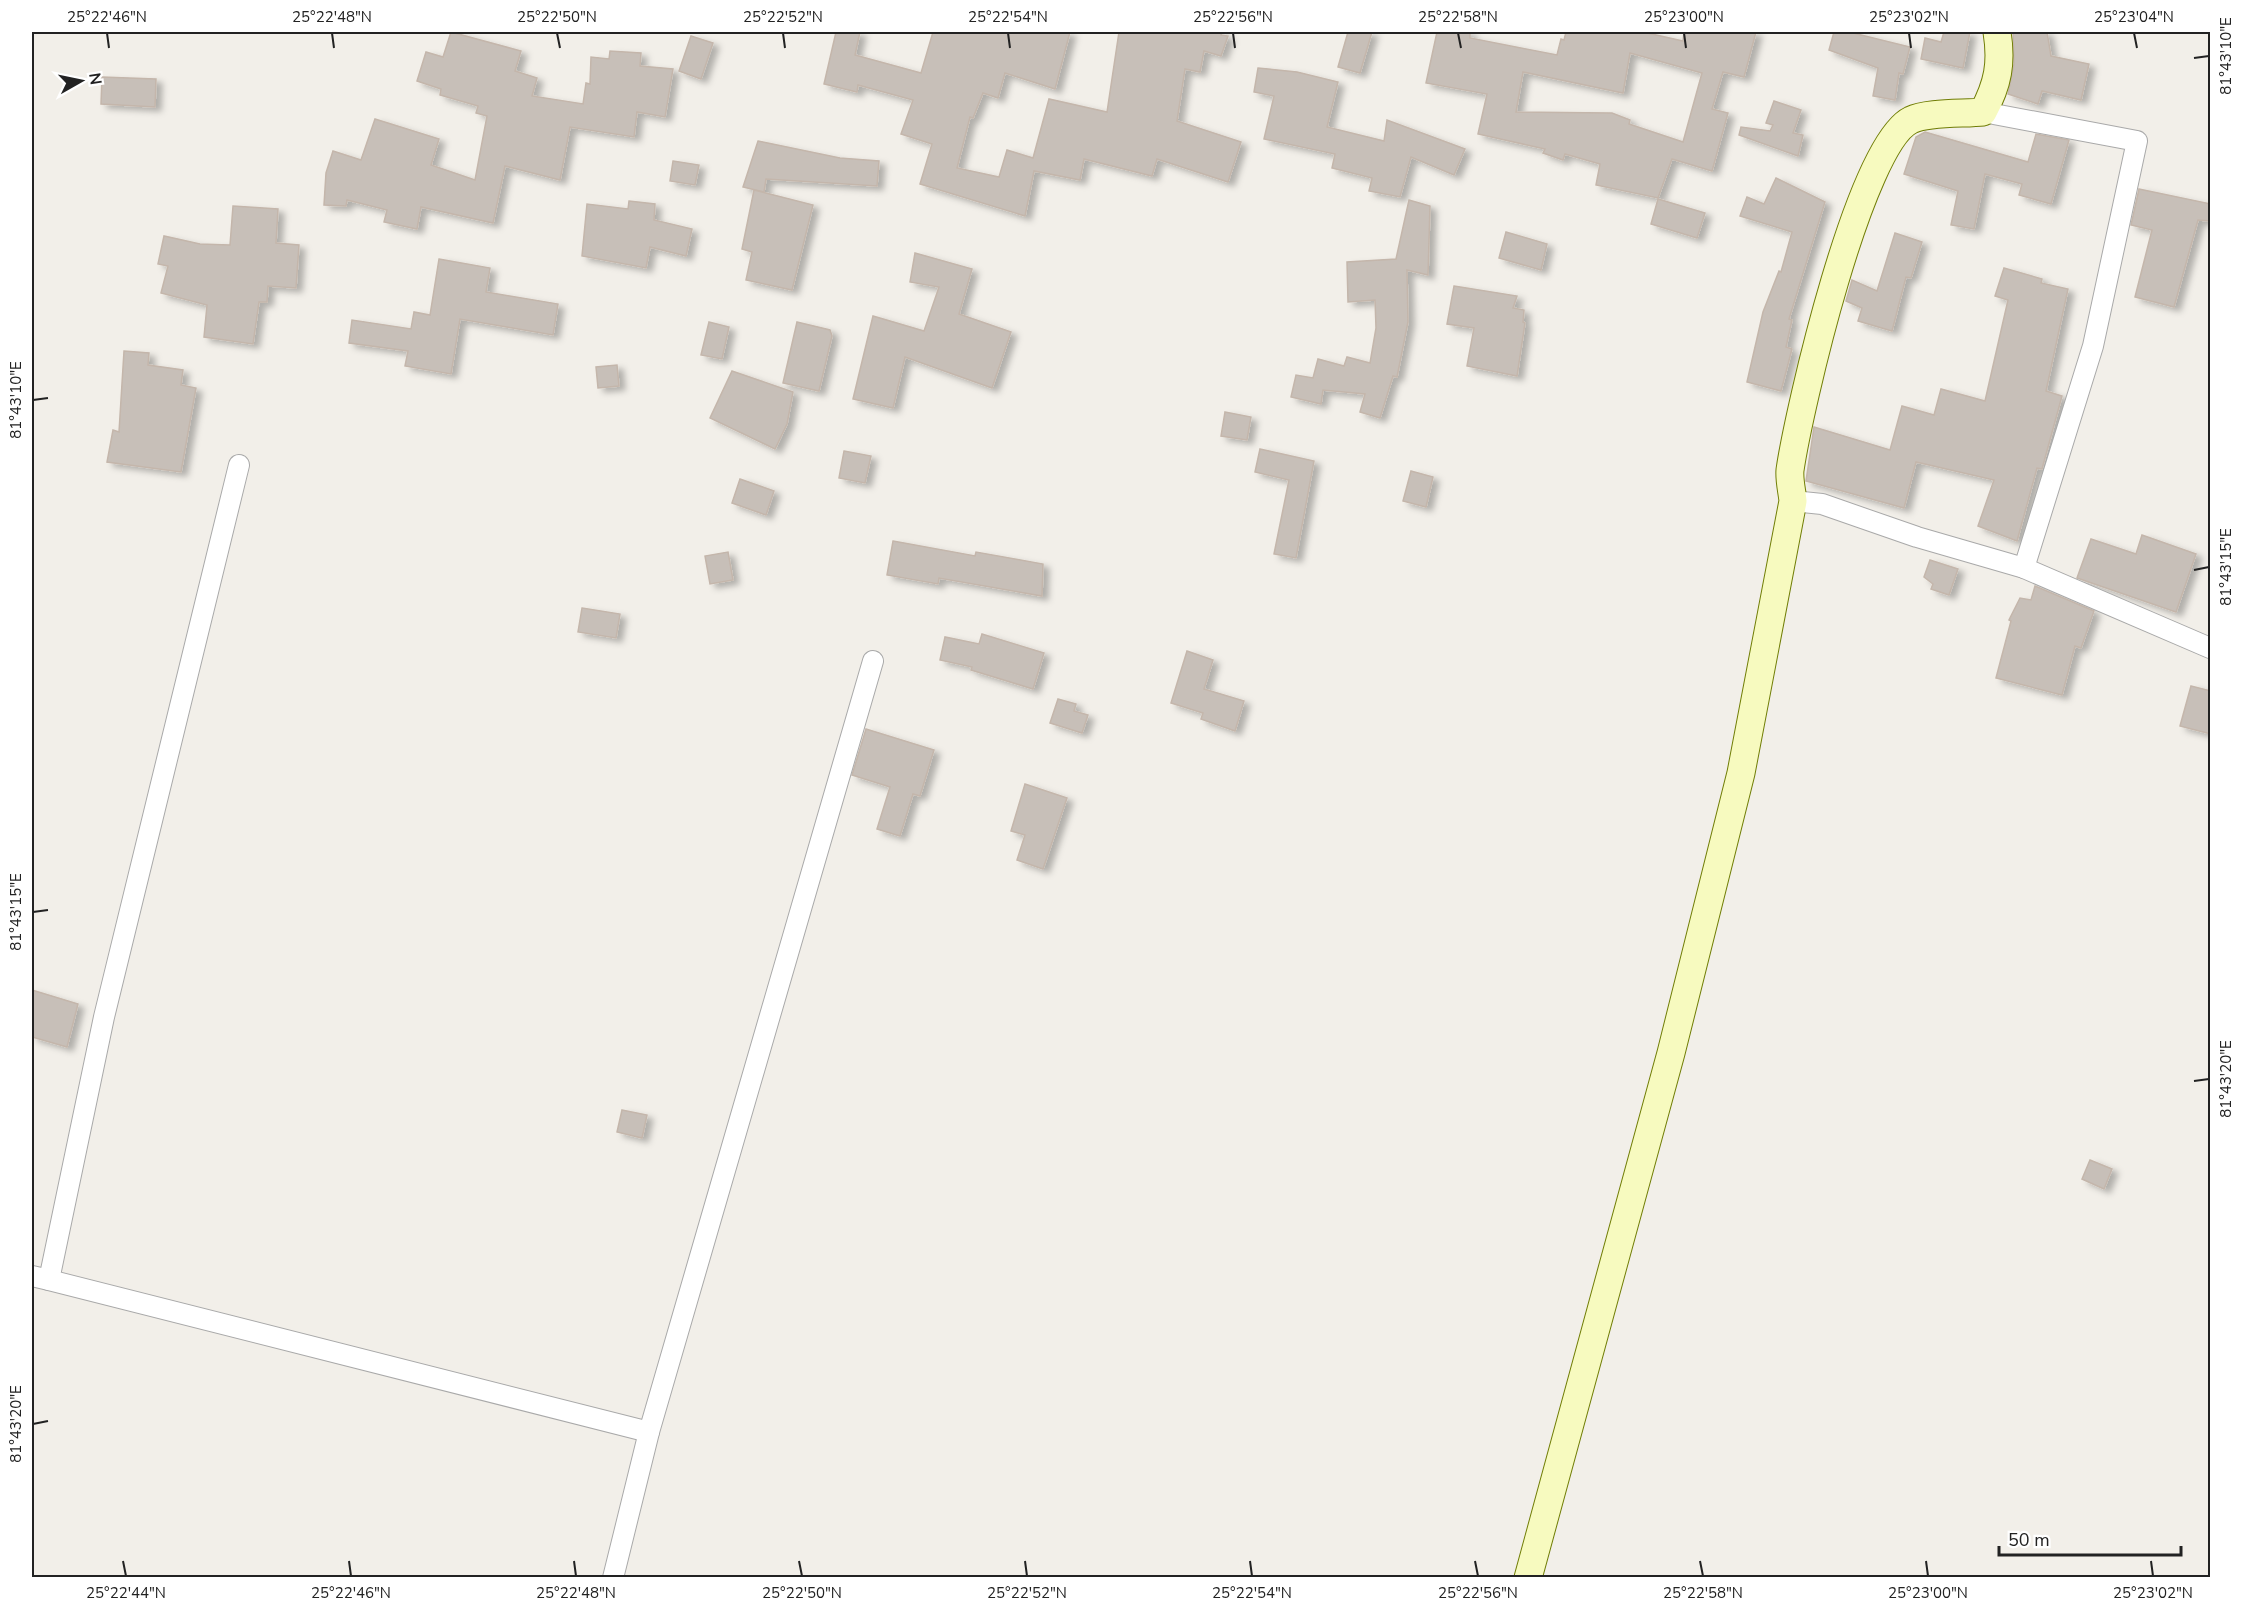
<svg xmlns="http://www.w3.org/2000/svg" width="2242" height="1609" viewBox="0 0 2242 1609" font-family="'Nunito Sans',sans-serif">
<defs>
<filter id="shadow"><feDropShadow dx="6" dy="4" stdDeviation="3" flood-color="#0004"/></filter>
</defs>
<rect width="100%" height="100%" fill="#f2efe9"/>
<!-- building -->
<g fill="#c7bfb8" stroke="#c4b6ab" stroke-width="1.5" fill-rule="evenodd" filter="url(#shadow)">
<path d="M 451,32 L 521,51 L 515,71 L 537,78 L 532,96 L 583,104 L 586,83 L 590,84 L 591,57 L 609,59 L 610,51 L 641,53 L 640,66 L 673,69 L 665,117 L 637,112 L 634,137 L 570,127 L 560,180 L 505,166 L 493,223 L 421,207 L 417,229 L 384,222 L 387,210 L 347,200 L 346,206 L 324,205 L 326,173 L 333,151 L 361,160 L 375,119 L 439,139 L 431,165 L 475,180 L 487,116 L 476,113 L 478,106 L 440,95 L 441,89 L 417,81 L 426,52 L 443,57 Z"/>
<path d="M 836,32 L 860,32 L 855,55 L 921,73 L 933,32 L 1070,32 L 1055,89 L 1005,73 L 998,98 L 983,93 L 973,118 L 970,117 L 957,168 L 999,177 L 1007,150 L 1033,158 L 1049,99 L 1107,112 L 1119,32 L 1222,32 L 1221,35 L 1228,36 L 1221,56 L 1204,51 L 1200,72 L 1185,69 L 1177,121 L 1241,142 L 1228,182 L 1157,159 L 1152,176 L 1084,159 L 1080,180 L 1034,171 L 1025,216 L 920,184 L 932,144 L 901,134 L 913,100 L 858,85 L 857,92 L 824,84 Z"/>
<path d="M 1348,32 L 1372,32 L 1360,73 L 1338,67 Z"/>
<path d="M 1437,32 L 1470,32 L 1470,38 L 1557,55 L 1561,39 L 1564,40 L 1566,32 L 1643,32 L 1683,41 L 1684,32 L 1756,32 L 1744,77 L 1723,72 L 1712,109 L 1728,113 L 1712,171 L 1672,159 L 1658,198 L 1596,185 L 1600,164 L 1565,154 L 1563,160 L 1543,153 L 1545,149 L 1478,134 L 1487,94 L 1426,83 ZM 1630,53 L 1702,73 L 1683,142 L 1629,124 L 1630,120 L 1612,113 L 1516,112 L 1523,72 L 1623,93 Z"/>
<path d="M 1834,32 L 1849,32 L 1910,47 L 1903,74 L 1899,73 L 1895,100 L 1873,96 L 1878,68 L 1829,50 Z"/>
<path d="M 1944,32 L 1970,32 L 1963,68 L 1921,59 L 1925,38 L 1941,42 Z"/>
<path d="M 2013,32 L 2047,32 L 2051,56 L 2089,64 L 2081,100 L 2042,91 L 2038,104 L 2008,94 L 2014,64 Z"/>
<path d="M 691,36 L 713,43 L 701,79 L 679,71 Z"/>
<path d="M 1258,68 L 1297,72 L 1338,82 L 1327,127 L 1384,141 L 1387,120 L 1465,149 L 1454,175 L 1411,157 L 1400,197 L 1369,191 L 1372,178 L 1332,168 L 1335,154 L 1264,139 L 1274,96 L 1254,92 Z"/>
<path d="M 102,77 L 156,79 L 155,107 L 101,104 Z"/>
<path d="M 1774,101 L 1801,110 L 1793,133 L 1803,135 L 1798,156 L 1739,135 L 1741,127 L 1770,131 L 1773,125 L 1766,123 Z"/>
<path d="M 1925,132 L 2028,162 L 2036,134 L 2069,140 L 2051,204 L 2019,195 L 2022,184 L 1985,174 L 1974,229 L 1951,225 L 1958,191 L 1904,174 L 1916,137 Z"/>
<path d="M 758,141 L 840,158 L 879,161 L 877,186 L 766,179 L 764,192 L 743,187 Z"/>
<path d="M 673,161 L 699,165 L 695,185 L 670,181 Z"/>
<path d="M 1776,178 L 1825,202 L 1789,319 L 1792,320 L 1786,347 L 1792,349 L 1781,391 L 1747,382 L 1763,312 L 1779,271 L 1781,272 L 1792,232 L 1740,216 L 1747,197 L 1764,204 Z"/>
<path d="M 2139,189 L 2211,204 L 2211,221 L 2198,220 L 2174,307 L 2135,297 L 2152,230 L 2131,225 Z"/>
<path d="M 754,190 L 813,205 L 792,290 L 746,280 L 752,252 L 742,249 Z"/>
<path d="M 1658,199 L 1705,213 L 1697,238 L 1651,224 Z"/>
<path d="M 1409,200 L 1430,206 L 1428,275 L 1407,270 L 1408,322 L 1397,377 L 1393,376 L 1380,418 L 1360,412 L 1365,394 L 1323,390 L 1321,404 L 1291,397 L 1296,375 L 1313,378 L 1318,359 L 1344,366 L 1347,357 L 1370,363 L 1376,328 L 1375,300 L 1348,302 L 1347,262 L 1396,259 Z"/>
<path d="M 629,201 L 655,204 L 654,220 L 692,229 L 686,256 L 650,247 L 646,268 L 582,256 L 587,204 L 628,209 Z"/>
<path d="M 233,206 L 278,209 L 276,243 L 299,245 L 296,288 L 268,286 L 267,302 L 259,302 L 253,344 L 204,337 L 207,305 L 161,293 L 168,266 L 158,264 L 164,236 L 200,244 L 230,245 Z"/>
<path d="M 1506,232 L 1547,244 L 1541,270 L 1499,258 Z"/>
<path d="M 1895,233 L 1922,242 L 1911,278 L 1906,277 L 1892,331 L 1858,321 L 1862,308 L 1846,301 L 1852,280 L 1877,291 Z"/>
<path d="M 915,253 L 972,269 L 959,314 L 1011,332 L 992,388 L 905,357 L 893,408 L 853,399 L 873,316 L 924,331 L 939,287 L 910,282 Z"/>
<path d="M 439,259 L 490,268 L 486,292 L 558,304 L 553,335 L 460,319 L 451,374 L 405,366 L 408,351 L 349,343 L 352,320 L 411,329 L 414,312 L 430,315 Z"/>
<path d="M 2004,268 L 2042,279 L 2041,283 L 2068,289 L 2046,391 L 2062,396 L 2042,469 L 2037,468 L 2017,541 L 1978,526 L 1994,480 L 1916,462 L 1904,508 L 1806,481 L 1814,427 L 1890,450 L 1902,406 L 1934,415 L 1941,389 L 1985,401 L 2008,300 L 1995,296 Z"/>
<path d="M 1454,286 L 1517,296 L 1513,308 L 1524,310 L 1523,322 L 1525,323 L 1517,376 L 1467,366 L 1474,328 L 1447,324 Z"/>
<path d="M 709,322 L 729,327 L 722,359 L 701,355 Z"/>
<path d="M 797,322 L 830,330 L 832,336 L 819,391 L 783,383 Z"/>
<path d="M 124,351 L 149,353 L 148,365 L 183,370 L 181,385 L 196,388 L 181,472 L 107,462 L 113,430 L 119,432 Z"/>
<path d="M 617,365 L 619,386 L 598,388 L 596,367 Z"/>
<path d="M 732,371 L 793,392 L 787,424 L 775,449 L 710,418 Z"/>
<path d="M 1225,412 L 1251,417 L 1247,440 L 1221,436 Z"/>
<path d="M 1260,449 L 1314,461 L 1296,558 L 1274,554 L 1289,480 L 1255,472 Z"/>
<path d="M 844,451 L 871,456 L 865,483 L 839,478 Z"/>
<path d="M 1411,471 L 1433,477 L 1426,507 L 1403,501 Z"/>
<path d="M 740,479 L 774,491 L 766,515 L 732,503 Z"/>
<path d="M 2142,535 L 2196,554 L 2176,612 L 2077,578 L 2091,539 L 2136,554 Z"/>
<path d="M 893,541 L 975,556 L 976,552 L 1043,564 L 1042,596 L 939,578 L 938,584 L 887,575 Z"/>
<path d="M 728,552 L 733,580 L 710,584 L 705,556 Z"/>
<path d="M 1930,560 L 1958,569 L 1949,595 L 1931,589 L 1933,584 L 1924,577 Z"/>
<path d="M 2035,586 L 2094,611 L 2081,648 L 2075,646 L 2062,695 L 1996,678 L 2011,621 L 2009,620 L 2020,598 L 2031,600 Z"/>
<path d="M 582,608 L 620,614 L 616,638 L 578,632 Z"/>
<path d="M 982,634 L 1044,653 L 1033,689 L 971,670 L 972,667 L 940,660 L 945,637 L 979,644 Z"/>
<path d="M 1187,651 L 1213,660 L 1204,689 L 1244,701 L 1235,731 L 1201,719 L 1203,713 L 1171,703 Z"/>
<path d="M 2191,686 L 2211,691 L 2211,734 L 2180,726 Z"/>
<path d="M 1058,699 L 1076,704 L 1074,711 L 1088,715 L 1082,733 L 1050,723 Z"/>
<path d="M 866,729 L 934,750 L 920,796 L 913,794 L 900,836 L 877,829 L 890,787 L 852,775 Z"/>
<path d="M 1025,784 L 1067,798 L 1043,869 L 1017,860 L 1025,835 L 1011,831 Z"/>
<path d="M 32,990 L 78,1004 L 67,1047 L 32,1037 Z"/>
<path d="M 622,1110 L 647,1115 L 642,1138 L 617,1132 Z"/>
<path d="M 2090,1160 L 2112,1169 L 2104,1189 L 2082,1179 Z"/>
</g>
<g fill="none" stroke-linecap="round" stroke-linejoin="round">
<defs>
<g id="street">
<path d="M 1983,112 L 2137,141 L 2093,346 L 2024,568"/>
<path d="M 1793,501 L 1822,504 L 1917,537 L 2024,568 L 2210,648"/>
<path d="M 32,1276 L 49,1280 L 104,1017 L 239,465"/>
<path d="M 49,1280 L 649,1432 L 873,661"/>
<path d="M 613,1578 L 649,1432"/>
</g>
<path id="secondary" d="M 1528,1578 L 1671,1053 L 1741,773 L 1793,501 C 1792,491 1789,480 1790,470 C 1799,409 1860,144 1911,120 C 1927,112 1964,114 1983,112 C 1998,84 2002,63 1997,32"/>
</defs>
<!-- street casing -->
<use href="#street" stroke="#a9a9a9" stroke-width="22"/>
<!-- secondary casing -->
<use href="#secondary" stroke="#707d05" stroke-width="29"/>
<!-- street -->
<use href="#street" stroke="#fff" stroke-width="20"/>
<!-- secondary -->
<use href="#secondary" stroke="#f7fabf" stroke-width="27"/>
</g>
<!-- ticks -->
<path fill="none" stroke="#222" stroke-width="2" d="M 107,33 L 109,48M 332,33 L 334,48M 557,33 L 560,48M 783,33 L 785,48M 1008,33 L 1010,48M 1233,33 L 1235,48M 1458,33 L 1461,48M 1684,33 L 1686,48M 1909,33 L 1911,48M 2134,33 L 2137,48M 2194,58 L 2209,56M 33,400 L 48,398M 2194,570 L 2209,567M 33,912 L 48,910M 2194,1081 L 2209,1079M 33,1424 L 48,1421M 123,1561 L 126,1576M 349,1561 L 351,1576M 574,1561 L 576,1576M 799,1561 L 802,1576M 1025,1561 L 1027,1576M 1250,1561 L 1252,1576M 1475,1561 L 1478,1576M 1700,1561 L 1703,1576M 1926,1561 L 1928,1576M 2151,1561 L 2153,1576"/>
<!-- border -->
<rect width="2242" height="1609" fill="none" stroke="#ffffff" stroke-width="66"/>
<!-- north arrow -->
<g transform="translate(81 81) rotate(81)" stroke="#ffffff" stroke-width="4.5" paint-order="stroke">
<path d="M0-4.5L10 22L0 15L-10 22Z" fill="#222222"/>
<text y="-9" font-size="16" font-weight="bold" text-anchor="middle" fill="#222222">N</text>
</g>
<!-- scale -->
<path d="M1999 1546v9h182v-9" fill="none" stroke="#222222" stroke-width="3"/>
<text x="2008" y="1546" font-size="18" fill="#222222" stroke="#ffffff" stroke-width="4.5" paint-order="stroke">50 m</text>
<rect x="33" y="33" width="2176" height="1543" fill="none" stroke="#222" stroke-width="2"/>
<g font-size="15" text-anchor="middle" fill="#222">
<text x="107" y="22">25°22'46"N</text>
<text x="332" y="22">25°22'48"N</text>
<text x="557" y="22">25°22'50"N</text>
<text x="783" y="22">25°22'52"N</text>
<text x="1008" y="22">25°22'54"N</text>
<text x="1233" y="22">25°22'56"N</text>
<text x="1458" y="22">25°22'58"N</text>
<text x="1684" y="22">25°23'00"N</text>
<text x="1909" y="22">25°23'02"N</text>
<text x="2134" y="22">25°23'04"N</text>
<text transform="translate(2226 56) rotate(-90)" y="5">81°43'10"E</text>
<text transform="translate(16 400) rotate(-90)" y="5">81°43'10"E</text>
<text transform="translate(2226 567) rotate(-90)" y="5">81°43'15"E</text>
<text transform="translate(16 912) rotate(-90)" y="5">81°43'15"E</text>
<text transform="translate(2226 1079) rotate(-90)" y="5">81°43'20"E</text>
<text transform="translate(16 1424) rotate(-90)" y="5">81°43'20"E</text>
<text x="126" y="1598">25°22'44"N</text>
<text x="351" y="1598">25°22'46"N</text>
<text x="576" y="1598">25°22'48"N</text>
<text x="802" y="1598">25°22'50"N</text>
<text x="1027" y="1598">25°22'52"N</text>
<text x="1252" y="1598">25°22'54"N</text>
<text x="1478" y="1598">25°22'56"N</text>
<text x="1703" y="1598">25°22'58"N</text>
<text x="1928" y="1598">25°23'00"N</text>
<text x="2153" y="1598">25°23'02"N</text>
</g>
</svg>
